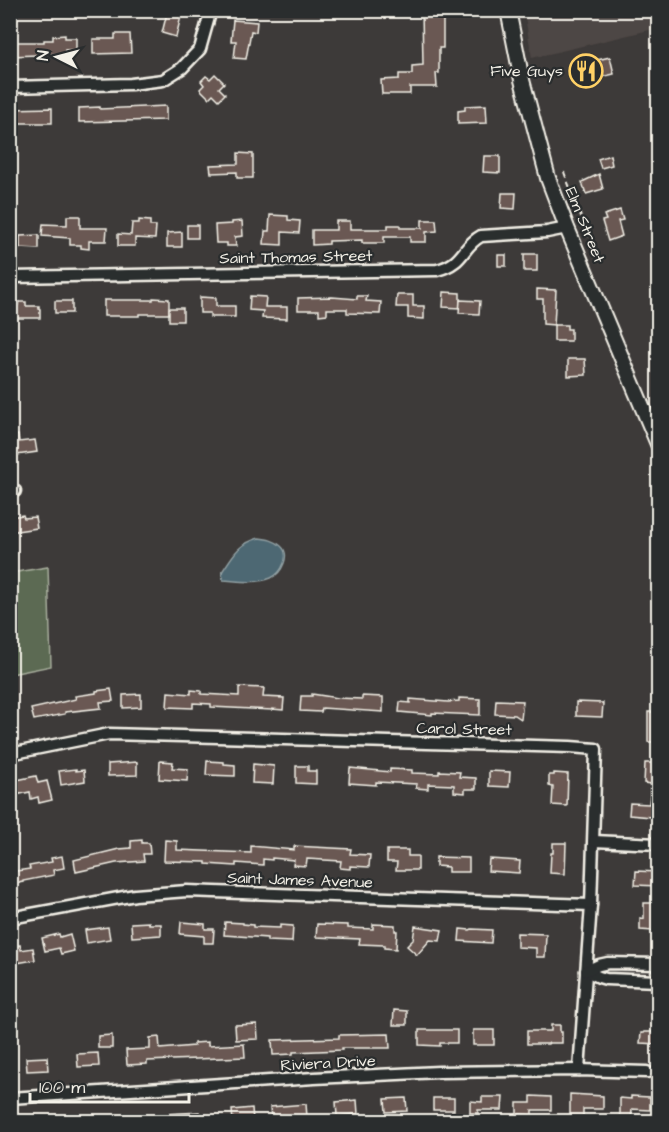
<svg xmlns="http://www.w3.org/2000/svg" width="669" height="1132" viewBox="0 0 669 1132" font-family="'Architects Daughter',sans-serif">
<rect width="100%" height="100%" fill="#3d3a39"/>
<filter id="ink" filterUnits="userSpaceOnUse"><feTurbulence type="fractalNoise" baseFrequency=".0167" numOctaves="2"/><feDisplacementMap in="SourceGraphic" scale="12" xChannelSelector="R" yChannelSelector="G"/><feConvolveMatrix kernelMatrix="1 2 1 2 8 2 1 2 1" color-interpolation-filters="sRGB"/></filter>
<g filter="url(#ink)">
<!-- built -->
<path fill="#4d4644" d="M 524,11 L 658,11 L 658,28 L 532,58 Z"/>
<!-- green -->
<path fill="#5b6a52" stroke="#a8ae9d" stroke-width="1.5" d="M 48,567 L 51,666 L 11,674 L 11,573 Z"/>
<!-- water -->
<path fill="#4e6873" stroke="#909fa2" stroke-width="1.5" d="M 259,538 C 267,539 275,540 281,546 C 291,555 282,573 271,578 C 256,584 240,581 223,580 L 222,572 C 233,555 238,544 259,538 Z"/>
<!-- building -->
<g fill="#6a5953" stroke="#f4f1e8" stroke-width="1.5">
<path d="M 422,10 L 443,10 L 443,48 L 439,48 L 439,73 L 436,73 L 437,87 L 410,87 L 410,94 L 382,94 L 381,80 L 399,79 L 399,74 L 412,74 L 412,66 L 423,65 Z"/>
<path d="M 167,13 L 181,16 L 176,37 L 162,33 Z"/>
<path d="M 233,20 L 257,22 L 256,32 L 251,31 L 246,59 L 234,58 L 236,41 L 231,41 Z"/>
<path d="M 115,34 L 130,34 L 131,53 L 93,54 L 93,39 L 115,39 Z"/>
<path d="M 65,35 L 65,38 L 76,38 L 76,50 L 65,50 L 65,54 L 10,56 L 10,42 L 44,42 L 44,40 L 53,40 L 53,36 Z"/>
<path d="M 610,57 L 614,74 L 576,83 L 572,66 Z"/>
<path d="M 215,74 L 224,83 L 219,88 L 225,94 L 219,100 L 213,94 L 209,98 L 200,89 L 204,85 L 201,81 L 206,76 L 210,79 Z"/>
<path d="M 486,105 L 487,123 L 458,124 L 458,111 L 465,110 L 465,106 Z"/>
<path d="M 166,106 L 166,120 L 79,122 L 79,108 L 100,107 L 100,109 Z"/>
<path d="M 52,108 L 52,123 L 10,123 L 10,109 Z"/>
<path d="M 238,153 L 253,154 L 253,178 L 237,178 L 237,172 L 211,173 L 210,165 L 238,164 Z"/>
<path d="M 610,155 L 612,165 L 601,168 L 598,159 Z"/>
<path d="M 484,156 L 500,156 L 500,173 L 483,172 Z"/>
<path d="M 599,174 L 603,189 L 586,194 L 582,182 Z"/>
<path d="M 502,193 L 516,193 L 515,209 L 501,208 Z"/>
<path d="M 620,210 L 623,220 L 618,221 L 622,236 L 608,241 L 602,221 L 606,220 L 604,215 Z"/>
<path d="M 270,215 L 288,216 L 288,220 L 300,221 L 299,233 L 282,232 L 282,245 L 264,244 L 265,231 L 269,231 Z"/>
<path d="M 67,216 L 80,216 L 80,228 L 107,228 L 106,241 L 89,241 L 89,249 L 81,248 L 81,245 L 70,245 L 70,238 L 42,236 L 43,224 L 67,225 Z"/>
<path d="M 139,220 L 150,221 L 150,226 L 156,226 L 155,239 L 135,238 L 135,246 L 118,246 L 118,234 L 131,235 L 132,223 L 139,223 Z"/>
<path d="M 422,220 L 436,220 L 437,231 L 426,232 L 426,242 L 410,242 L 410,237 L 384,237 L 384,243 L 362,243 L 362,240 L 329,241 L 329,244 L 312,245 L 312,230 L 336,230 L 336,221 L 350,221 L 350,229 L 388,229 L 388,225 L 400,225 L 400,228 L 422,228 Z"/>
<path d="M 242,221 L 243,236 L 235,237 L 236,246 L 227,246 L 227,243 L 216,243 L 215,225 L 232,224 L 232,222 Z"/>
<rect x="187" y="225" width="11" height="13"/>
<path d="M 182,232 L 182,247 L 167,247 L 167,233 Z"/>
<path d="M 39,235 L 39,249 L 20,248 L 20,236 Z"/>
<rect x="524" y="254" width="13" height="17"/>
<rect x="498" y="255" width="8" height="11"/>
<path d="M 537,289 L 556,290 L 554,325 L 543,324 L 543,299 L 537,299 Z"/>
<path d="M 444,292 L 460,293 L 460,308 L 443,307 Z"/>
<path d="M 397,295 L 413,295 L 413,306 L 424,306 L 424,319 L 408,318 L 408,307 L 396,307 Z"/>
<path d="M 250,296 L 266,297 L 265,307 L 287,307 L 287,319 L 262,318 L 263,311 L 249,310 Z"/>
<path d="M 357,296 L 367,296 L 366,301 L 381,302 L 380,314 L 347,313 L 347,309 L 327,309 L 327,314 L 319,315 L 319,310 L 298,310 L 298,298 L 332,297 L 357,299 Z"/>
<path d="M 200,297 L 216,298 L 216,306 L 235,306 L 235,317 L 210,317 L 210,313 L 200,313 Z"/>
<path d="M 153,298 L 169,299 L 169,314 L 139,314 L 139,316 L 104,316 L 104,300 L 153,300 Z"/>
<path d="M 460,300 L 480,301 L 479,314 L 459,313 Z"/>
<rect x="55" y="301" width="17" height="12"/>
<path d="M 18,302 L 26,302 L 26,306 L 39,306 L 39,309 L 40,309 L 40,318 L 10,318 L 10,305 L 18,305 Z"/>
<rect x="169" y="308" width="14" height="13"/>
<path d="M 554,325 L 567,325 L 567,329 L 571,329 L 571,341 L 554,341 Z"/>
<path d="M 568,359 L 585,359 L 586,375 L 568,376 Z"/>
<path d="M 18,435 L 19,442 L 35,440 L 37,452 L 10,456 L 10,436 Z"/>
<path d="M 23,515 L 24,518 L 35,517 L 37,528 L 10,532 L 10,517 Z"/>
<path d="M 239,687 L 264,688 L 263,697 L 284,698 L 283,710 L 272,709 L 272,710 L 211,707 L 211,704 L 193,703 L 193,708 L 167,707 L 168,692 L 191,694 L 191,690 L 201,691 L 201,694 L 239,696 Z"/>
<path d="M 111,689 L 113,701 L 100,702 L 101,708 L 65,712 L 65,714 L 34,720 L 31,709 L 76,699 L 75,696 L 96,693 L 96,691 Z"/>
<path d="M 141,694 L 141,707 L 123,708 L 123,695 Z"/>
<path d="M 312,694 L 338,698 L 362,699 L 362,696 L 383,697 L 383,712 L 322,708 L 321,712 L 300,711 L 301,696 L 312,696 Z"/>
<path d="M 459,698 L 480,699 L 480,715 L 432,713 L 432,715 L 399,712 L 400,702 L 410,703 L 410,699 L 448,702 L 459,701 Z"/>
<path d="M 496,700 L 523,701 L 521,719 L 515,715 L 495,714 Z"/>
<path d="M 576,702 L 603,703 L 602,717 L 576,716 Z"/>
<rect x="648" y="712" width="10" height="30"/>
<path d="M 160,761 L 173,762 L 172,768 L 188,769 L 187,781 L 159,779 Z"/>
<path d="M 207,761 L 224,762 L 224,764 L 235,765 L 235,776 L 206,775 Z"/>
<path d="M 137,762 L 137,775 L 108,776 L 108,764 Z"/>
<path d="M 645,763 L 658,763 L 658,812 L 652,811 L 651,817 L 629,815 L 630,803 L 649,804 L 651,784 L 644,783 Z"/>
<path d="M 253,764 L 274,766 L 273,784 L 252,783 Z"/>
<path d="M 296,766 L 308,766 L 308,771 L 316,771 L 316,784 L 296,783 Z"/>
<path d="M 350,768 L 390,772 L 390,769 L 412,770 L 412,773 L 439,774 L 439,771 L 460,772 L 459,777 L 476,778 L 476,789 L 465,789 L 465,793 L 454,792 L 454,785 L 428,784 L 428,789 L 416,788 L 417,784 L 376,782 L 376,785 L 349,783 Z"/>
<path d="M 76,769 L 76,771 L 84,770 L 85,781 L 61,785 L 59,771 Z"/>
<path d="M 489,771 L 510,772 L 509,787 L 489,786 Z"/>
<path d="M 554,773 L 568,774 L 567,806 L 552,805 L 553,787 L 549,786 L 549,775 L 554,775 Z"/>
<path d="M 36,776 L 38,783 L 47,781 L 52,800 L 39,803 L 38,797 L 31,799 L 30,792 L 15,795 L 12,781 Z"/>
<path d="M 142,840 L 142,843 L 149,843 L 150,854 L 143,854 L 144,861 L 116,863 L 76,872 L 74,860 L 119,849 L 131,848 L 131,841 Z"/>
<path d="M 165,840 L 177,841 L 177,850 L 251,853 L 251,846 L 294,850 L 294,846 L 351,849 L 350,854 L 370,855 L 369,867 L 350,866 L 350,869 L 340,868 L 341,861 L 307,859 L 306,866 L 293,865 L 294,860 L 272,858 L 272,860 L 263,859 L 263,865 L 236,863 L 236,866 L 206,864 L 206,862 L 164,861 Z"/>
<path d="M 553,843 L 566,843 L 565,874 L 550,873 L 551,853 L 553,853 Z"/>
<path d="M 387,850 L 408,850 L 408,856 L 418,856 L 418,870 L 396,870 L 397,862 L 387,862 Z"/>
<path d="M 62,856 L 64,868 L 53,870 L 54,875 L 23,881 L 23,882 L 12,884 L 10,883 L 10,872 L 30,869 L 29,866 L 52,862 L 51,858 Z"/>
<path d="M 436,857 L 469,858 L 469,872 L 448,872 L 448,867 L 436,866 Z"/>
<path d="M 489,859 L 520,861 L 519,873 L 488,871 Z"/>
<path d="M 636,871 L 658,872 L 658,886 L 635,885 Z"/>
<path d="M 644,903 L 658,903 L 658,925 L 655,925 L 654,931 L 640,930 L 640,918 L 644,919 Z"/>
<path d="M 149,922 L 149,924 L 161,924 L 161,935 L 132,937 L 131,923 Z"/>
<path d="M 181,922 L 205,924 L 205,929 L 214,929 L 213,943 L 204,943 L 204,936 L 180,934 Z"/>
<path d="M 225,922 L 243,923 L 243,924 L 253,925 L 253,927 L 280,928 L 280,925 L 293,926 L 292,942 L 267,941 L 267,938 L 224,935 Z"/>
<path d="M 317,924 L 348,925 L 348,928 L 373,929 L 373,924 L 395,925 L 395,931 L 397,931 L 396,949 L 384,948 L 384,945 L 359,944 L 360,939 L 316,937 Z"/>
<path d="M 415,926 L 442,930 L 440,941 L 430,940 L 417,955 L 407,946 L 413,940 Z"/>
<path d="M 108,927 L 110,939 L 87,943 L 85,930 Z"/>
<path d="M 460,929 L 470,930 L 472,929 L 492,930 L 491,943 L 459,941 Z"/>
<path d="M 517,933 L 546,934 L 545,957 L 536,957 L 536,948 L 517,947 Z"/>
<path d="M 59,934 L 60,937 L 70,934 L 74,951 L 61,954 L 59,948 L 45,951 L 42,938 Z"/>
<path d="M 20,945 L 21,950 L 33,948 L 35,960 L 10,964 L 10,947 Z"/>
<path d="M 394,1010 L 407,1011 L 407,1025 L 393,1025 Z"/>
<path d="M 257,1024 L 258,1039 L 236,1040 L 235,1025 Z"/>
<path d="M 551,1025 L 560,1025 L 560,1032 L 562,1032 L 562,1043 L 549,1043 L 548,1044 L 527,1044 L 527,1031 L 551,1031 Z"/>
<path d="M 419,1030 L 457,1030 L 457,1043 L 440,1043 L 440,1046 L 419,1045 Z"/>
<rect x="473" y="1030" width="21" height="15"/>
<path d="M 644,1032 L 658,1032 L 658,1044 L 640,1043 L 641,1033 L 644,1033 Z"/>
<path d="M 389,1034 L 390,1048 L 342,1048 L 342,1050 L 293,1052 L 293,1054 L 273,1055 L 272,1040 L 339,1038 L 339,1035 Z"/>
<path d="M 112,1035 L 112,1048 L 98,1048 L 98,1036 Z"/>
<path d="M 159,1037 L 160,1049 L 194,1046 L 194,1043 L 208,1042 L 208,1046 L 244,1044 L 245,1057 L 147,1061 L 147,1064 L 127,1065 L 126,1050 L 150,1049 L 150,1038 Z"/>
<path d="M 98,1053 L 99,1066 L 78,1067 L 77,1054 Z"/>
<path d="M 47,1057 L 48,1070 L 27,1071 L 26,1058 Z"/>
<path d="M 570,1094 L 603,1096 L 603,1109 L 583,1109 L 583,1116 L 570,1116 Z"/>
<path d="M 531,1096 L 551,1097 L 551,1110 L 532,1110 L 532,1115 L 517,1114 L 517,1103 L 531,1103 Z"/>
<path d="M 631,1096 L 650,1097 L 650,1110 L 632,1109 L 631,1122 L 620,1122 L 620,1098 L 631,1099 Z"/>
<path d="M 482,1097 L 503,1097 L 502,1110 L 478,1110 L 478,1113 L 470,1113 L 470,1101 L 482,1102 Z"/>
<path d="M 406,1098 L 407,1111 L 386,1112 L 385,1099 Z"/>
<rect x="433" y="1098" width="21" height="12"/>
<path d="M 357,1100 L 358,1114 L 337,1116 L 336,1102 Z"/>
<path d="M 306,1104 L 307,1117 L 271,1119 L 270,1107 Z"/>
<path d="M 252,1108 L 253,1121 L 233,1122 L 232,1110 Z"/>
<path d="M 199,1112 L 199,1122 L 166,1122 L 166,1114 Z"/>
</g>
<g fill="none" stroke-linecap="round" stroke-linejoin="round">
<defs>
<g id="street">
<path d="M 10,87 L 131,84 L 163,80 L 182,68 L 200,49 L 209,17 L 208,10"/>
<path d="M 10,277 L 437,270 C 465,263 461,247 481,236 L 547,232 L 567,228"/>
<path d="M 10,492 L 15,491"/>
<path d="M 10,754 L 109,734 L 570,747 L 596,749 L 591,905 L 579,1070"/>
<path d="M 594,841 L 658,844"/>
<path d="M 10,918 L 135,895 L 187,891 L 591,905"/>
<path d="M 586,971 L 599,977 L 606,979 L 658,981"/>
<path d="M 586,971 L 599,965 L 608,963 L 658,964"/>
<path d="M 10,1098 L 314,1078 L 439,1072 L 579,1070 L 647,1072"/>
</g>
<path id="secondary" d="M 508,10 L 522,80 L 548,178 L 567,228 L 658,444"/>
</defs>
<!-- street casing -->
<use href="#street" stroke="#f4f1e8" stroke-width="15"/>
<!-- secondary casing -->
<use href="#secondary" stroke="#f4f1e8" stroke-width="18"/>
<!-- path -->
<path stroke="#f4f1e8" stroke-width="2" stroke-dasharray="6 4.5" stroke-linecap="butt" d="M 564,172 L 585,228 L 597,256"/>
<!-- street -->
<use href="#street" stroke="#2a2d2e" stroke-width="10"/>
<!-- secondary -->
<use href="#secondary" stroke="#2a2d2e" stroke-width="14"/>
</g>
</g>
<!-- icons -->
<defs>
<symbol id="restaurant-ring" viewBox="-11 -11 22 22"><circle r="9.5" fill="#2a2d2e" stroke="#ffd166" stroke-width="1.5"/><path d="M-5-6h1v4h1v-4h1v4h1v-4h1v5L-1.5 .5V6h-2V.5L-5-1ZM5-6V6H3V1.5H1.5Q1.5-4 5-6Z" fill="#ffd166"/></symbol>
</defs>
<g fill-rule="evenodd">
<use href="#restaurant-ring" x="567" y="52" width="38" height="38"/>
</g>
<g text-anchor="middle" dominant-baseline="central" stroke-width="4.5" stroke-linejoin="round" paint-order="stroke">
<!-- poi labels -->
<g font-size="16" fill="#f4f1e8" stroke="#2a2d2e" text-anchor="end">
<text x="563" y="71">Five Guys</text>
</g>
<!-- street labels -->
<g font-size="16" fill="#f4f1e8" stroke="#2a2d2e">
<text transform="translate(585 225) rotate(68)">Elm Street</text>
<text transform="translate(296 257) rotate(-1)">Saint Thomas Street</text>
<text transform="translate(464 729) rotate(1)">Carol Street</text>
<text transform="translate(300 880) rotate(2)">Saint James Avenue</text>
<text transform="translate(328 1063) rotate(-3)">Riviera Drive</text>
</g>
</g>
<!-- margin -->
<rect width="669" height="1132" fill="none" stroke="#2a2d2e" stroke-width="36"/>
<rect x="18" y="18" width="633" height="1096" fill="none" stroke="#f4f1e8" stroke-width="2" filter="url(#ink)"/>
<!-- north arrow -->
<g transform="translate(57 57) rotate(276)" stroke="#2a2d2e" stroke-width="4.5" paint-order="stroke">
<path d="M0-4.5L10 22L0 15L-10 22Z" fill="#f4f1e8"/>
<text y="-9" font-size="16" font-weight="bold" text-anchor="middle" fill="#f4f1e8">N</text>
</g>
<!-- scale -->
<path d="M30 1093v9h159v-9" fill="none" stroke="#f4f1e8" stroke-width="3"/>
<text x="39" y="1093" font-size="18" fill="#f4f1e8" stroke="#2a2d2e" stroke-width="4.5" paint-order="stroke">100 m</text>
</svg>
